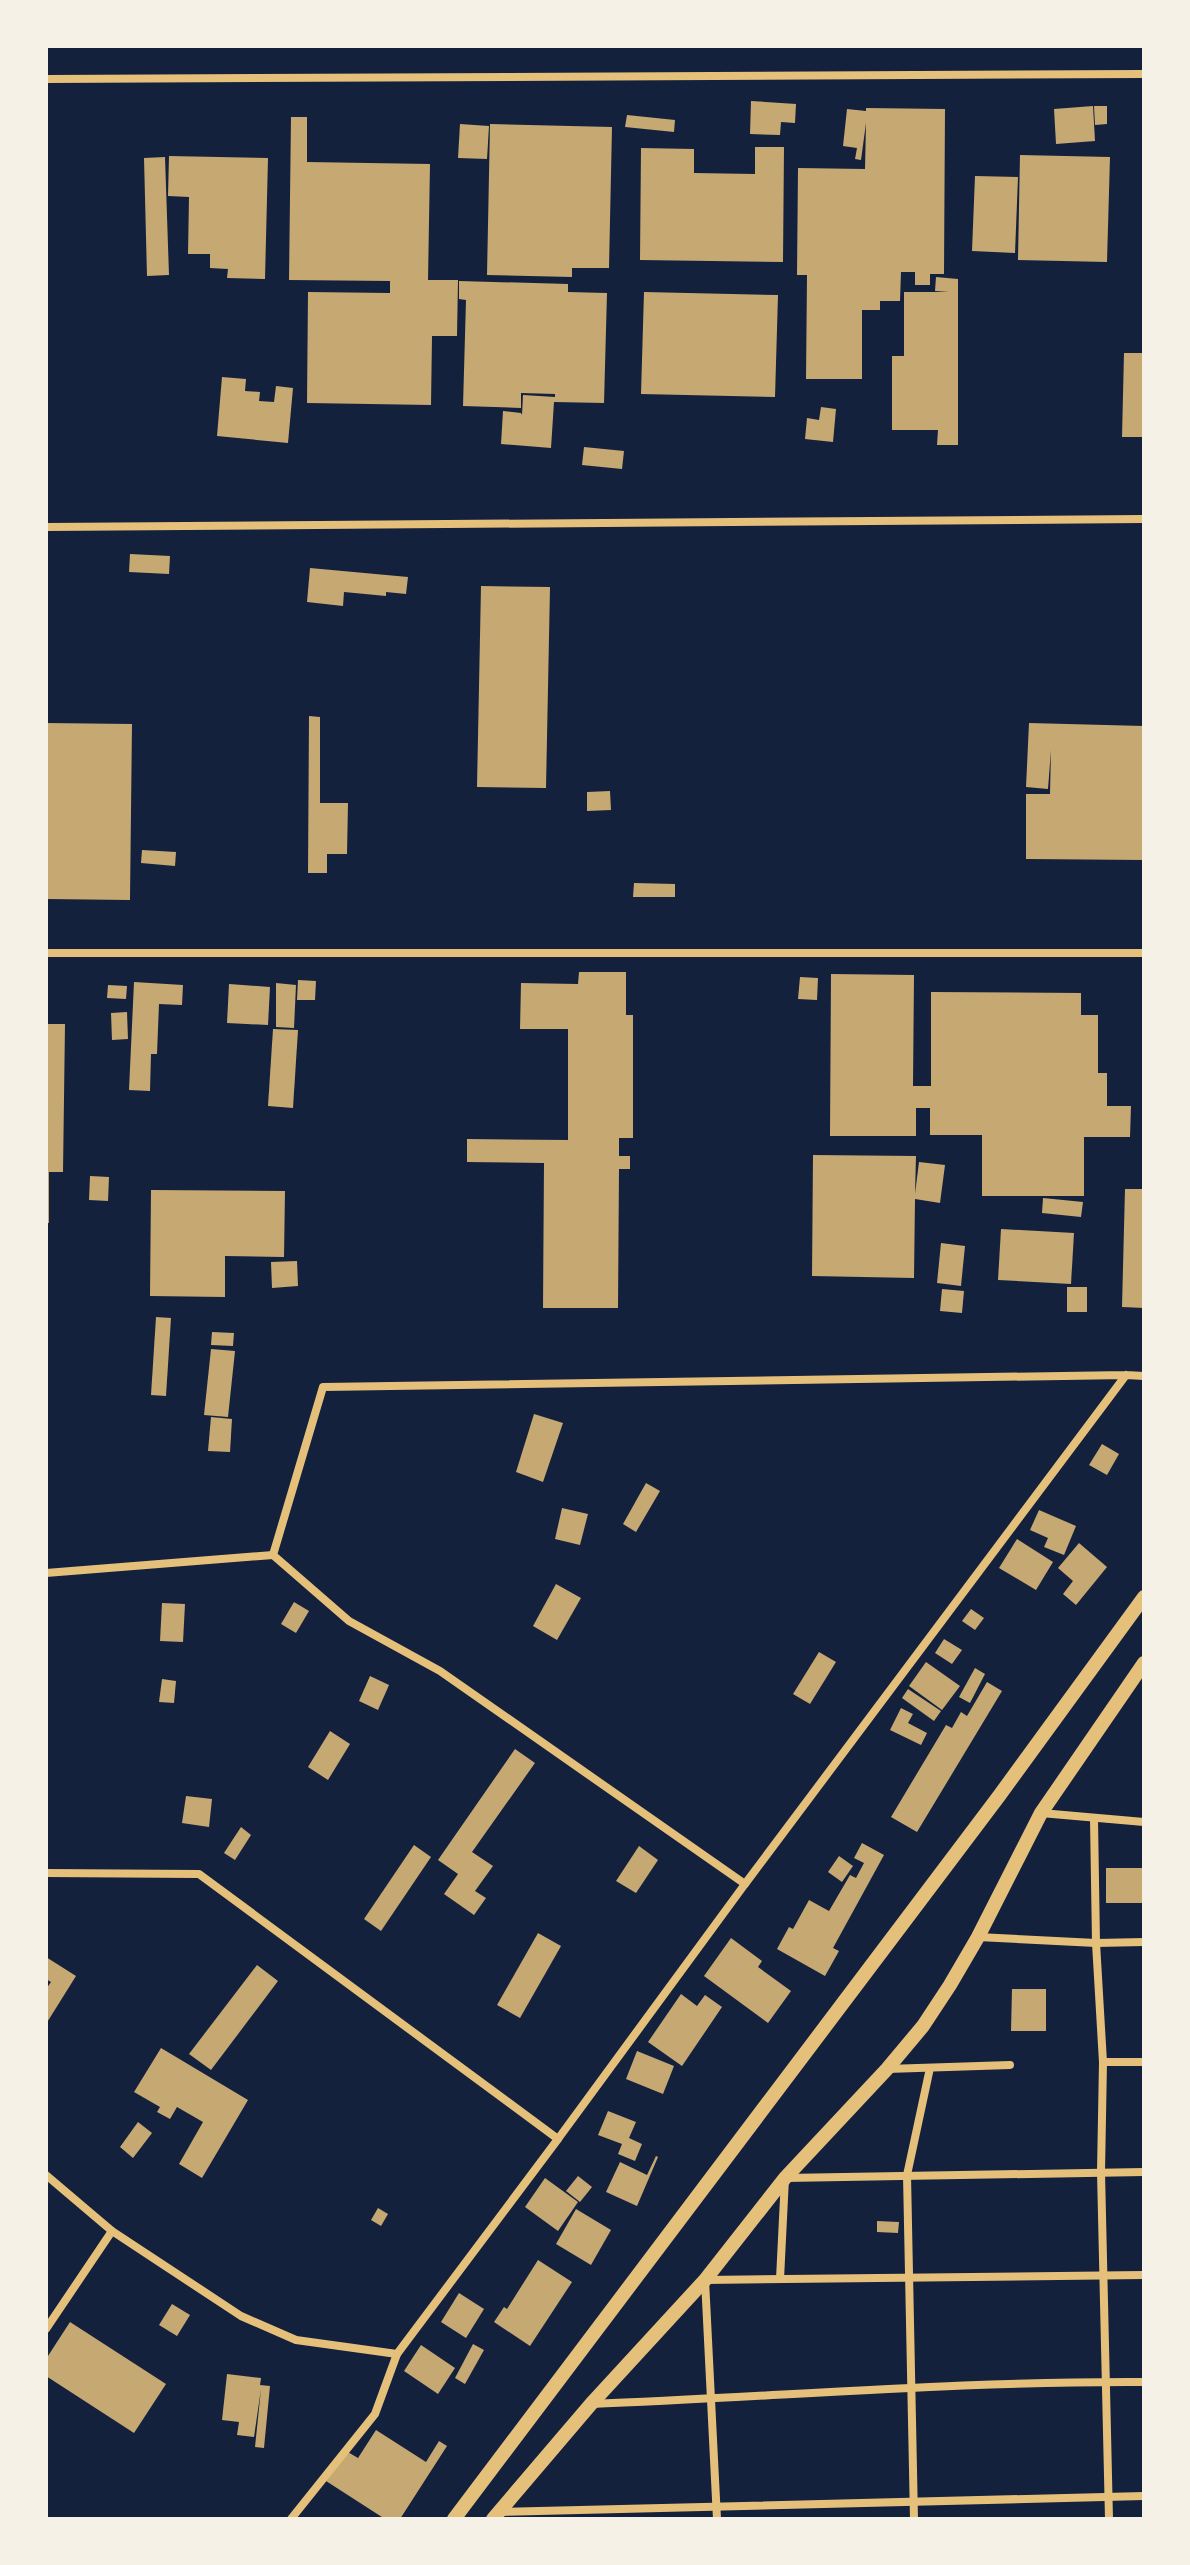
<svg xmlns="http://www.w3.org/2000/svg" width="1190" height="2565" viewBox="0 0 1190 2565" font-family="Helvetica,sans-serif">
<rect width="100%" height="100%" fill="#14213d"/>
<!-- building -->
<g fill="#c6a872">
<path d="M 751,101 L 796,104 L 795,123 L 781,122 L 780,135 L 750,134 Z"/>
<path d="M 1093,106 L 1095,141 L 1056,144 L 1054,109 Z"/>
<path d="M 1094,106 L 1107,106 L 1107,124 L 1095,125 Z"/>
<path d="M 866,108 L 945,109 L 944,274 L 930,274 L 930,285 L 915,285 L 915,272 L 901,272 L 900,301 L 880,301 L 880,310 L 862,310 L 862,379 L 806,379 L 807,275 L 797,275 L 798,168 L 865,169 L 866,123 L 861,160 L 855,159 L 857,148 L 843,146 L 847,109 L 866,111 Z"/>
<path d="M 627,115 L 675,120 L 674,132 L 625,127 Z"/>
<path d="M 291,117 L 307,117 L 307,162 L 430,164 L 428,280 L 458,280 L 457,336 L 432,336 L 431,405 L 307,403 L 308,292 L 390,293 L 390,281 L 289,280 Z"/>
<path d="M 460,124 L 489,126 L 487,159 L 458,158 Z"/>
<path d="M 490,124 L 612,127 L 609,268 L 572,268 L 572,277 L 487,275 Z"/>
<path d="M 755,147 L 784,147 L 783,262 L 640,260 L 641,148 L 694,149 L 694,173 L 755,174 Z"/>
<path d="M 1020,155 L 1110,157 L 1107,262 L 1018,260 Z"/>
<path d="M 169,156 L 268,158 L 265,279 L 227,278 L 228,269 L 210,268 L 210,254 L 188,254 L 189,197 L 168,196 Z"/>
<path d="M 165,157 L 169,275 L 147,276 L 144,158 Z"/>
<path d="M 975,176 L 1018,177 L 1015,253 L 972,251 Z"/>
<path d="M 936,277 L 958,279 L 958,445 L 937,445 L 938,430 L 892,430 L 892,356 L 904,356 L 904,292 L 949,292 L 935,291 Z"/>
<path d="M 459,281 L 568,284 L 568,292 L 607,293 L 604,403 L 554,402 L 551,448 L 501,444 L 503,411 L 521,413 L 522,415 L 523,395 L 555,397 L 555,394 L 521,393 L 521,408 L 463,406 L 466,300 L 459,299 Z"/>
<path d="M 644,292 L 778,295 L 775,397 L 641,394 Z"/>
<path d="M 1124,353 L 1144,353 L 1144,437 L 1122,437 Z"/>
<path d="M 222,377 L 246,379 L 245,391 L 260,392 L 259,401 L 274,402 L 276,386 L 293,388 L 288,443 L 217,436 Z"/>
<path d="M 821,407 L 836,409 L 833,442 L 805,439 L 807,418 L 819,420 Z"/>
<path d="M 584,447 L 624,451 L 622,469 L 582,465 Z"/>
<path d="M 130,554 L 170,556 L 169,574 L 129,572 Z"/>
<path d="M 310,568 L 408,577 L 406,594 L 386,592 L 386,596 L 344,592 L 343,606 L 307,602 Z"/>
<path d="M 481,586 L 550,587 L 546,788 L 477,787 Z"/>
<path d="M 309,716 L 320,717 L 320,803 L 348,803 L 347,854 L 327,854 L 327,873 L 308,873 Z"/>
<path d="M 46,723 L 132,724 L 130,900 L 46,899 Z"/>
<path d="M 1029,723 L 1144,726 L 1144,860 L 1026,859 L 1026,794 L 1050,794 L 1051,750 L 1048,789 L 1026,787 Z"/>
<path d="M 610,791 L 611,810 L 587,811 L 587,792 Z"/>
<path d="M 142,850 L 176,852 L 175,866 L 141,863 Z"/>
<path d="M 634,883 L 675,884 L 675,897 L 633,897 Z"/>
<path d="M 579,972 L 626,972 L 626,1015 L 633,1015 L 633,1138 L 619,1138 L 619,1156 L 630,1156 L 630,1169 L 619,1169 L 618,1308 L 543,1308 L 544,1163 L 467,1162 L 467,1139 L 568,1140 L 568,1029 L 520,1029 L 521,983 L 578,984 Z"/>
<path d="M 831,974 L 914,975 L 913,1086 L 931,1086 L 931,992 L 1081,993 L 1081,1015 L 1098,1015 L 1098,1073 L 1107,1073 L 1107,1106 L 1131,1106 L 1130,1137 L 1084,1137 L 1084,1196 L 982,1196 L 982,1135 L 930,1135 L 930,1108 L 916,1108 L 916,1136 L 830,1136 Z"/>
<path d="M 800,977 L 818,978 L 817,1000 L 798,999 Z"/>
<path d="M 298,980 L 316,981 L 315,1000 L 297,1000 Z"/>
<path d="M 134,982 L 183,985 L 182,1005 L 159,1004 L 157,1054 L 151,1054 L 150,1091 L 129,1090 Z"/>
<path d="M 276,983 L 296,985 L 294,1028 L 276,1027 Z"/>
<path d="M 229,984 L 270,987 L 268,1025 L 227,1023 Z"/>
<path d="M 108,985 L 127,986 L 126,999 L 107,998 Z"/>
<path d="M 127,1012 L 128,1039 L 112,1040 L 111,1013 Z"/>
<path d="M 46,1024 L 65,1024 L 63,1172 L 49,1172 L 49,1223 L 46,1223 Z"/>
<path d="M 273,1029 L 298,1030 L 293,1108 L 268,1106 Z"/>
<path d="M 813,1155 L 916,1156 L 915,1194 L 919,1162 L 945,1165 L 940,1203 L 915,1199 L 914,1278 L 812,1276 Z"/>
<path d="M 90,1176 L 109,1177 L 108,1201 L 89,1200 Z"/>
<path d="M 1125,1189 L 1144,1189 L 1144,1308 L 1122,1307 Z"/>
<path d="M 151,1190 L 285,1191 L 284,1257 L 225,1256 L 225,1297 L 150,1296 Z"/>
<path d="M 1043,1198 L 1083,1202 L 1081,1217 L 1042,1213 Z"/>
<path d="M 1001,1229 L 1074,1233 L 1071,1284 L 998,1280 Z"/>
<path d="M 941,1243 L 965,1246 L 961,1286 L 937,1283 Z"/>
<path d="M 297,1261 L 298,1286 L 272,1288 L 271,1262 Z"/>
<rect x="1067" y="1287" width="20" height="25"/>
<path d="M 942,1289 L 964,1291 L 962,1313 L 940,1311 Z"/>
<path d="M 156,1317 L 171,1318 L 166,1396 L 151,1395 Z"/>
<path d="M 212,1332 L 234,1333 L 233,1346 L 211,1345 Z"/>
<path d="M 211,1349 L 235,1351 L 228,1417 L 204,1415 Z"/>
<path d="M 534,1414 L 563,1423 L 543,1482 L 516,1472 Z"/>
<path d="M 211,1417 L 232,1419 L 230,1452 L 208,1451 Z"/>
<path d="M 1102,1444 L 1119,1454 L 1107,1475 L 1089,1465 Z"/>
<path d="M 646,1483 L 660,1491 L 636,1532 L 623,1524 Z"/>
<path d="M 562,1508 L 588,1514 L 580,1545 L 555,1539 Z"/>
<path d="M 1039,1510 L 1076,1526 L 1064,1555 L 1044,1547 L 1048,1538 L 1030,1530 Z"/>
<path d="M 1017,1539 L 1053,1562 L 1036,1590 L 999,1568 Z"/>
<path d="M 1079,1543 L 1107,1567 L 1076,1605 L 1063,1594 L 1073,1581 L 1058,1568 Z"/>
<path d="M 556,1584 L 581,1598 L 557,1640 L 533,1626 Z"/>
<path d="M 294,1602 L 309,1611 L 296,1633 L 281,1624 Z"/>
<path d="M 162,1603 L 185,1604 L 183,1642 L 160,1641 Z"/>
<path d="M 971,1609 L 984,1618 L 975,1630 L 962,1621 Z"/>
<path d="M 944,1639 L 962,1650 L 952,1664 L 935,1653 Z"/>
<path d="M 819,1652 L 836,1662 L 810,1704 L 793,1694 Z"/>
<path d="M 926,1662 L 960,1686 L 942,1710 L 909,1686 Z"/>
<path d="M 975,1668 L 985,1674 L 970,1703 L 959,1697 Z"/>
<path d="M 370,1676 L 389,1685 L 378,1710 L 359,1701 Z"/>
<path d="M 162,1679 L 176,1681 L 174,1703 L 159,1702 Z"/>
<path d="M 987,1682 L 1002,1691 L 917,1832 L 891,1817 L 946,1725 L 952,1728 L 961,1712 L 967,1716 Z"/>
<path d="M 908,1689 L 941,1711 L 934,1721 L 902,1698 Z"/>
<path d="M 901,1708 L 913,1714 L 908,1723 L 927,1733 L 921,1745 L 890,1730 Z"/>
<path d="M 330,1731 L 350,1744 L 328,1780 L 308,1767 Z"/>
<path d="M 515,1749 L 535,1763 L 472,1852 L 493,1866 L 475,1891 L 486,1898 L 474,1915 L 444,1894 L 458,1874 L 438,1860 Z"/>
<path d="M 186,1796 L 212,1799 L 209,1827 L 182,1823 Z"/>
<path d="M 241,1827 L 251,1835 L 235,1860 L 224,1853 Z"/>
<path d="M 862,1843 L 884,1855 L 833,1948 L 839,1951 L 825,1976 L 777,1949 L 789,1927 L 793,1929 L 809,1900 L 829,1911 L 850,1875 L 856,1878 L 864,1863 L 854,1858 Z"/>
<path d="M 414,1845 L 431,1857 L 381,1931 L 364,1919 Z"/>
<path d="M 639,1846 L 658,1860 L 636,1893 L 616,1881 Z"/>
<path d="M 839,1856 L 853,1866 L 842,1882 L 828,1872 Z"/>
<rect x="1106" y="1868" width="38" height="35"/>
<path d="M 538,1933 L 561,1946 L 520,2018 L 497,2005 Z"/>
<path d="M 731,1938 L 762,1961 L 758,1967 L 791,1991 L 768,2023 L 704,1976 Z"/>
<path d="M 46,1957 L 76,1976 L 46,2024 L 46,1989 L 51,1982 L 46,1979 Z"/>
<path d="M 257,1965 L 278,1981 L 211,2070 L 189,2054 Z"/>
<path d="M 1012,1989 L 1046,1989 L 1046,2031 L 1011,2031 Z"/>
<path d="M 681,1994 L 697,2006 L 705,1995 L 722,2007 L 682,2066 L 648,2042 Z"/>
<path d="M 161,2048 L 248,2100 L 202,2178 L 179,2164 L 203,2122 L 177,2107 L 170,2119 L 157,2112 L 160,2107 L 134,2092 Z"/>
<path d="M 637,2051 L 674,2066 L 663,2094 L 626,2079 Z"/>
<path d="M 608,2111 L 636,2122 L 629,2138 L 642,2144 L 635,2161 L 618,2154 L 622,2144 L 598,2135 Z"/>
<path d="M 138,2122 L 152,2133 L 133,2158 L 120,2147 Z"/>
<path d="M 656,2156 L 658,2157 L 637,2206 L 606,2192 L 620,2162 L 647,2175 Z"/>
<path d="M 578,2176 L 592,2187 L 580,2202 L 566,2191 Z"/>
<path d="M 545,2178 L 578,2202 L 558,2231 L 525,2207 Z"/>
<path d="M 378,2208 L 388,2214 L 381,2226 L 371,2220 Z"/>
<path d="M 576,2209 L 611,2230 L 591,2265 L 556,2244 Z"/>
<path d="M 877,2221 L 899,2222 L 898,2233 L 877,2232 Z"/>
<path d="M 538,2260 L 572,2282 L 530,2346 L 494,2322 L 504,2307 L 507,2309 Z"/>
<path d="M 459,2293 L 484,2309 L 466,2338 L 441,2322 Z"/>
<path d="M 172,2304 L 190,2315 L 177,2336 L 159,2325 Z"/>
<path d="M 70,2322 L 166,2384 L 134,2433 L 46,2376 L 46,2359 Z"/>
<path d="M 473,2344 L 484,2350 L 465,2384 L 455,2378 Z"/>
<path d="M 421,2345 L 455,2368 L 438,2394 L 404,2371 Z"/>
<path d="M 227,2374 L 261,2378 L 260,2385 L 270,2386 L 264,2448 L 255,2447 L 261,2389 L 254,2437 L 237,2435 L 239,2422 L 222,2420 Z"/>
<path d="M 376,2430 L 426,2462 L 439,2441 L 447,2446 L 400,2519 L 385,2519 L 326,2481 L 346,2451 L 358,2458 Z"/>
</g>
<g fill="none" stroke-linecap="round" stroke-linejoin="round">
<!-- minor -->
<g stroke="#e5c07b" stroke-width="8">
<path d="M 46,79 L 1144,74"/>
<path d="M 46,527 L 1144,519"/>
<path d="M 46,953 L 1144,953"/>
<path d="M 1126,1375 L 745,1884 L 440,1671 L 349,1621 L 273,1555 L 323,1387 L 1126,1375 L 1144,1376"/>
<path d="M 46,1573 L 273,1555"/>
<path d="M 1041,1813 L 1144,1822"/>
<path d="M 1094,1819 L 1096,1943 L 1103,2062 L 1101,2172 L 1109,2519"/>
<path d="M 46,1873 L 199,1874 L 558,2139 L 397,2354 L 296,2340 L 241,2316 L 112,2231 L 46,2175"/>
<path d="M 978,1937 L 1096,1943 L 1144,1942"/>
<path d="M 1103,2062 L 1144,2062"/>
<path d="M 887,2069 L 1010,2065"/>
<path d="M 558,2139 L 745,1884"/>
<path d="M 780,2279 L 785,2178 L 1144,2172"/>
<path d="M 46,2329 L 112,2231"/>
<path d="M 591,2404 C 776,2397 959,2381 1144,2382"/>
<path d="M 499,2512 L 1144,2496"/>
<path d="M 291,2519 L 375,2414 L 397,2354"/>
<path d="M 717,2519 L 705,2280 L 1144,2275"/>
<path d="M 914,2519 L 907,2175 L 930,2068"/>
</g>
<!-- tertiary -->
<g stroke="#e5c07b" stroke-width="14">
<path d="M 454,2519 L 999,1796 L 1144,1597"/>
<path d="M 493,2519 L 591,2404 L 705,2280 L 785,2178 L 887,2069 L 923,2026 L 950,1985 L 978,1937 L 1041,1813 L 1144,1663"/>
</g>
</g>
<!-- border -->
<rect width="1190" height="2565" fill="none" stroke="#f6f1e7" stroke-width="96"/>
</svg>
